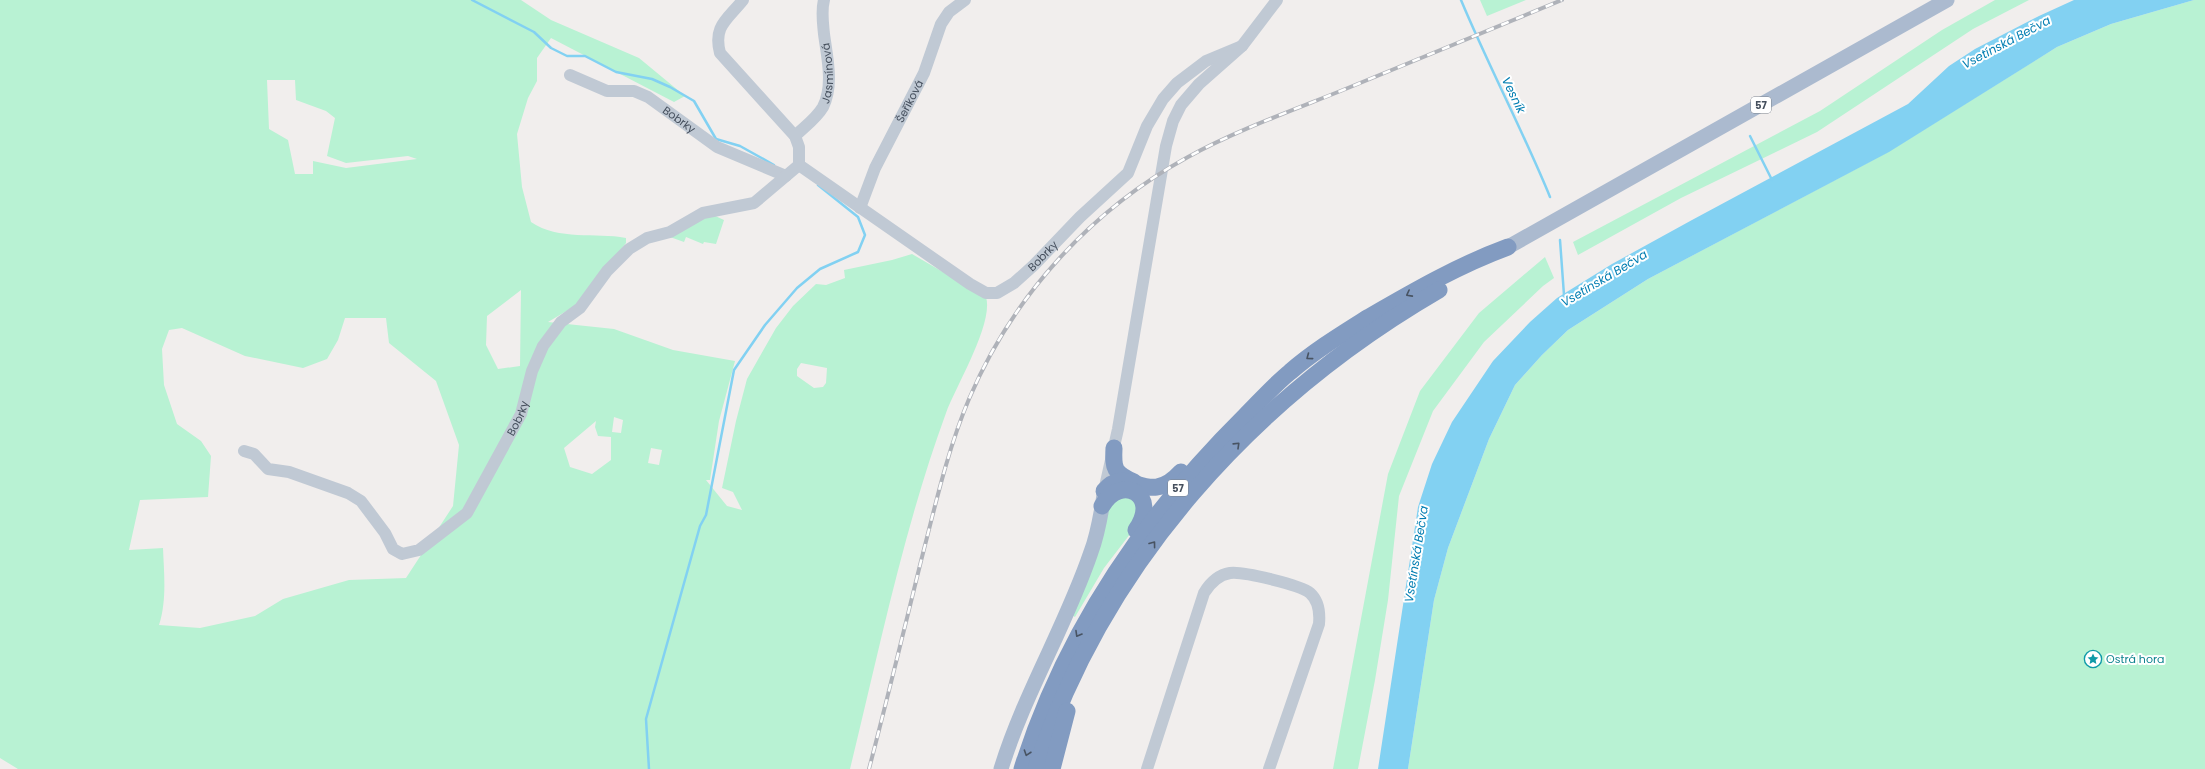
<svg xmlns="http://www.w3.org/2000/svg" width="2205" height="769" viewBox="0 0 2205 769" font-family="Poppins,sans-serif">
<rect width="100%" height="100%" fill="#f1eeed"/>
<!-- green -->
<g fill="#b8f2d3" fill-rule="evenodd">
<path d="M 0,0 L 521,0 L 551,20 L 639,58 L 685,96 L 674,102 L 551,38 L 537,58 L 537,81 L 528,98 L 517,134 L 522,187 L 531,222 C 559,241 595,232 626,238 L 626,243 L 575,306 L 548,322 L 614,329 L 673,350 L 735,361 L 719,421 L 710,480 L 706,480 L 727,506 L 742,510 L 733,492 L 722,488 L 736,421 L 747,379 L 776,328 L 793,306 L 816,284 L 826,285 L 845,278 L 844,270 L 892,260 L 912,254 L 986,297 C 994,323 956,386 946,413 C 904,527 879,651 850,769 L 18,769 L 0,758 ZM 267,80 L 295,80 L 296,100 L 326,111 L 335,118 L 327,156 L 346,163 L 408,156 L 417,159 L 346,168 L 313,161 L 313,174 L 295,174 L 288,140 L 269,129 ZM 521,290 L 520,366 L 498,369 L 486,345 L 487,316 ZM 345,318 L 386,318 L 389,343 L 436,381 L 459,445 L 453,506 L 406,578 L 349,580 L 283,599 L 255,616 L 200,628 L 159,625 C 167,600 164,574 163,548 L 129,550 L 140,500 L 208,497 L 211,456 L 201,441 L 177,424 L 164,385 L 162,349 L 169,330 L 182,328 L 245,356 L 303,368 L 327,359 L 338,340 ZM 801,363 L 827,368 L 826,383 L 823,387 L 814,388 L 797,376 L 797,369 ZM 614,417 L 623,420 L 621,433 L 612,432 ZM 596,421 L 595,427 L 598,436 L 611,437 L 611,460 L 592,474 L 570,467 L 564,448 ZM 651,448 L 662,450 L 659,465 L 648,463 Z"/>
<path d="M 1480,0 L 1526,0 L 1487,16 Z"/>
<path d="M 1995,0 L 2029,0 L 1973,29 L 1817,132 L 1681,198 L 1578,255 L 1573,242 L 1820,111 L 1942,30 Z"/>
<path d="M 2194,0 L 2205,0 L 2205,769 L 1408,769 L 1434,600 L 1448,548 L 1489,439 L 1515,385 L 1542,355 L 1568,330 L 1648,279 L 1888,152 L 2057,47 L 2111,24 Z"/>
<path d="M 711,214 L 724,220 L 716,244 L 704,242 L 703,244 L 686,237 L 684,242 L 670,237 Z"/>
<path d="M 1545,257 L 1554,278 L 1543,286 L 1484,342 L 1433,411 L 1399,496 L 1388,600 L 1375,680 L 1358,769 L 1333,769 L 1388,474 L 1420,391 L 1479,313 Z"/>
<path d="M 1117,495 L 1137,501 L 1137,525 L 1104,568 L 1075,617 L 1072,615 L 1107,506 Z"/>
</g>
<!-- water -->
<path fill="#82d1f2" d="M 2074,0 L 2194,0 L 2111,24 L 2057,47 L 1889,152 L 1648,279 L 1568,330 L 1542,355 L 1515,385 L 1489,439 L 1448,548 L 1434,600 L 1408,769 L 1378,769 L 1418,507 L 1432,464 L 1452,422 L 1493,361 L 1530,322 L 1557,298 L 1612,264 L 1692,220 L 1908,104 L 1949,66 L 1975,49 L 2039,16 Z"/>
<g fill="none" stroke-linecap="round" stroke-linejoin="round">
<!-- stream -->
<g stroke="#82d1f2" stroke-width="2.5">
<path d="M 472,0 L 534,32 L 551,48 L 567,56 L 585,56 L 616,72 L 652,79 L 670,87 L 694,101 L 716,139 L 740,146 L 774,165"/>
<path d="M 1461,0 C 1489,67 1523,131 1550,197"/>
<path d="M 1750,136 L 1772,180"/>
<path d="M 1560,240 L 1564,295"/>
<path d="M 649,769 L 646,719 L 700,526 L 706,515 L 734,370 L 765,325 L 797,288 L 820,269 L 858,252 L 865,235 L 858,217 L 818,185"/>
</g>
<!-- minor -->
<g stroke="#c0c9d4" stroke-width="12">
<path id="s1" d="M 743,0 C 727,20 713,26 720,53 L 795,136 L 799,147 L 799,165 L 970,284 L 986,293 L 997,293 L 1014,283 L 1034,265 L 1080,217 L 1128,173 L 1147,126 L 1163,99 L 1177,83 L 1206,61 L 1242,46"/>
<path id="s2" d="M 570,75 L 607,91 L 634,91 L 648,97 L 717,147 L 786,176"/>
<path id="s3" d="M 795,136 C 804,127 816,119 823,107 C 834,85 827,57 824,34 C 823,23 821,11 824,0"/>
<path id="s4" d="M 860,208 L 875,168 L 924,73 L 941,24 L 949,12 L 965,0"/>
<path id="s5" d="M 244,451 L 254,454 L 268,469 L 289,472 L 348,493 L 361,501 L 385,533 L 393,549 L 402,554 L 419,550 L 467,513 L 521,414 L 532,371 L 543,346 L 561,322 L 580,308 L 607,271 L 629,249 L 647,238 L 670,232 L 703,213 L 754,203 L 799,165"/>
<path d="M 1104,491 L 1118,429 L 1166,146 L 1173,121 L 1181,105 L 1199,84 L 1242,46 L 1277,0"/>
<path d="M 1147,769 L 1204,593 C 1210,583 1218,575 1230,573 C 1242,571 1301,585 1310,593 C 1319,601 1320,613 1319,624 L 1269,769"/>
</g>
<!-- major -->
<g stroke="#abbacf" stroke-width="15">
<path d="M 1508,247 L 1947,0"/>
<path d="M 1001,769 C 1024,694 1066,626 1091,552 C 1098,534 1101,514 1104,495"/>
</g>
<!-- highway -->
<g stroke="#829bc1" stroke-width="17">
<path d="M 1114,448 C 1113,469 1114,473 1134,482"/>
<path d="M 1104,491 C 1128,462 1147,510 1181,472"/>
<path d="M 1102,506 C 1121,473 1161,495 1136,530"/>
<path d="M 1022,769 C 1065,633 1144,516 1245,416 C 1260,401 1274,385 1290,372 C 1314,351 1342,334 1369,317 C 1414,291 1459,265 1508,247"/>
<path d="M 1036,769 C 1103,563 1253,398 1439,290"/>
<path d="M 1052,769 L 1067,711"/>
</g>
<defs>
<path id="rail" d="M 869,769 C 887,700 904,630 921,561 C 935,507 947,451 969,399 C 1012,297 1091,210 1188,157 C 1237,130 1291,111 1343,90 C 1416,60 1489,30 1562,0"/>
</defs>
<!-- rail casing -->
<use href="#rail" stroke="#afb2b9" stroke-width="4"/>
<!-- rail -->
<use href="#rail" stroke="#fff" stroke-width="2.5" stroke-dasharray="8" stroke-linecap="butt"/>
</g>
<!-- one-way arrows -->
<defs><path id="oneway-chevron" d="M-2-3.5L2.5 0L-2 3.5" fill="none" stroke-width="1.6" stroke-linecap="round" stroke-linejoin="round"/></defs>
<g stroke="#485362">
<use href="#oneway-chevron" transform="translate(1409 294) rotate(152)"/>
<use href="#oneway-chevron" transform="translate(1309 357) rotate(143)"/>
<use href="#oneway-chevron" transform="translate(1237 445) rotate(-44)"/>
<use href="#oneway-chevron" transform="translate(1153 544) rotate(-53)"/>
<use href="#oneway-chevron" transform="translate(1078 634) rotate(120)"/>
<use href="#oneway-chevron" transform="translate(1027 753) rotate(109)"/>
</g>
<!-- icons -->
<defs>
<symbol id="sight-ring" viewBox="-11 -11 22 22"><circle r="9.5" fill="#fff" stroke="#0f9aa8" stroke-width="1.5"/><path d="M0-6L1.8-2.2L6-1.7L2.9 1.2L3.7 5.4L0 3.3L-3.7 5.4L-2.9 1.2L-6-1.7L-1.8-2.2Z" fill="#0f9aa8"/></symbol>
</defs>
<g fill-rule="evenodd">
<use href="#sight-ring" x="2083" y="649" width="20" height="20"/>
</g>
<g text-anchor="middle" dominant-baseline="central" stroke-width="4" stroke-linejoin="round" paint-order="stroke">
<!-- shield labels -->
<g fill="#fff" stroke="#7d848e" stroke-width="1">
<rect x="1751" y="97" width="20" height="16" rx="3"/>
<rect x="1168" y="480" width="20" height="16" rx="3"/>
</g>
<g font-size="10" font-weight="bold" fill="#454f5d">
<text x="1761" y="105">57</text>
<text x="1178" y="488">57</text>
</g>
<!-- street labels -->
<g font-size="11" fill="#454f5d" stroke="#fff">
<text stroke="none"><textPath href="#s3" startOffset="75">Jasmínová</textPath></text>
<text stroke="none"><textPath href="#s4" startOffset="118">Šeříková</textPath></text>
<text stroke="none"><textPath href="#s2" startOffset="121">Bobrky</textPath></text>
<text stroke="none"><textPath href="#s1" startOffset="500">Bobrky</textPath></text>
<text stroke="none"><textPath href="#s5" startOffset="384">Bobrky</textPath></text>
</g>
<!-- culture labels -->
<g font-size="11" fill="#0d838f" stroke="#fff" text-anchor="start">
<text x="2106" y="659">Ostrá hora</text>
</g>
<!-- water labels -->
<g font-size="12" font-style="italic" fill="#027eb2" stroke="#fff">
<text transform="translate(2006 42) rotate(-28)">Vsetínská Bečva</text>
<text transform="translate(1514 95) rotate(64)">Vesník</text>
<text transform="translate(1604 278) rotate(-31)">Vsetínská Bečva</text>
<text transform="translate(1416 554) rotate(-81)">Vsetínská Bečva</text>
</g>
</g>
</svg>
